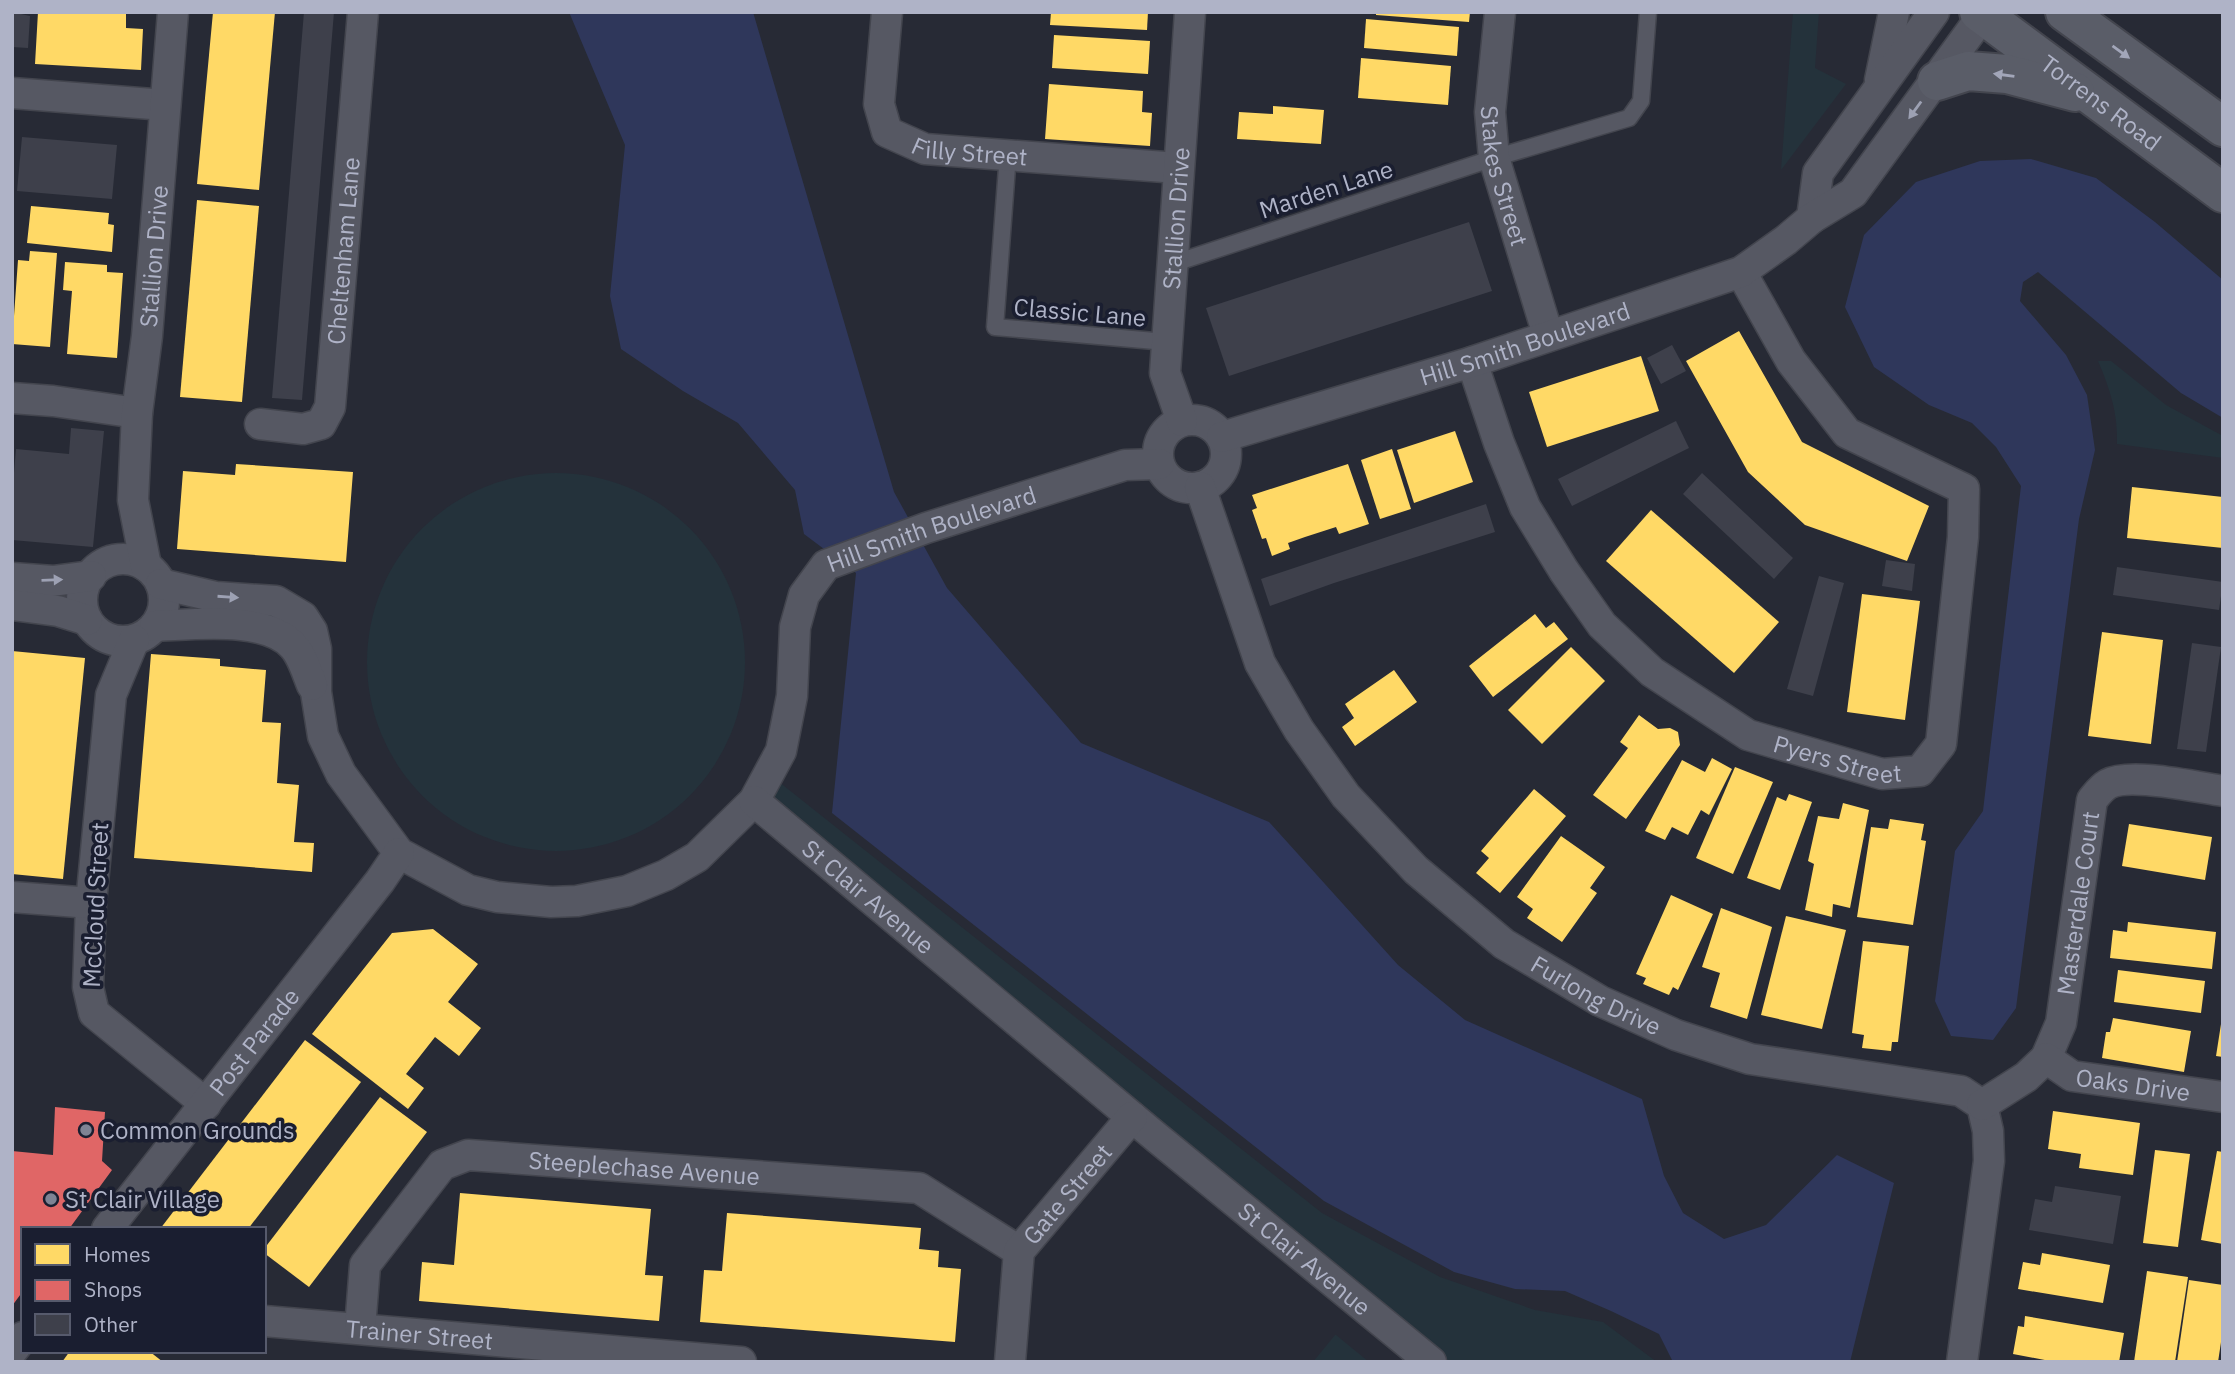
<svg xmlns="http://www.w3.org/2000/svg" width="2235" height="1374" viewBox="0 0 2235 1374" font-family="'IBM Plex Sans',sans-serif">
<rect width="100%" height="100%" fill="#272a35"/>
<!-- green -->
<g fill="#24323b">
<path d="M 1793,12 L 1819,12 L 1815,68 L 1846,84 L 1781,170 Z"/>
<path d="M 2098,361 L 2111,361 L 2166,405 L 2223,436 L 2223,458 L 2117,444 C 2118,413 2110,389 2098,361 Z"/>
<circle cx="556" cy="662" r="189"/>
<path d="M 769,774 L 1322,1213 L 1440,1277 L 1535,1310 L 1603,1322 L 1657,1362 L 1430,1362 L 754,801 Z"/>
<path d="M 1335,1335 L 1336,1335 L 1369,1362 L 1313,1362 Z"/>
</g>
<!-- water -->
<g fill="#2f375b">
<path d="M 569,12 L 753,12 L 894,492 L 947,588 L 1081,743 L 1269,822 L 1398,965 L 1465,1020 L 1642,1099 L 1664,1176 L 1683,1213 L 1724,1239 L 1766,1225 L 1837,1155 L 1894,1183 L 1850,1362 L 1673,1362 L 1659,1334 L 1611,1311 L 1565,1291 L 1515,1289 L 1454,1272 L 1324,1201 L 832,813 L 856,573 L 804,534 L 795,490 L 738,423 L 683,391 L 621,349 L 610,296 L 625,145 Z"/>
<path d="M 2031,159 L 2096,178 L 2155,222 L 2223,280 L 2223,418 L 2181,393 L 2038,272 L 2023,282 L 2020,301 L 2066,355 L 2087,395 L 2095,450 L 2079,519 L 2016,1008 L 1993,1040 L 1951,1036 L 1935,1001 L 1955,851 L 1983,811 L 2021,486 L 1996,447 L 1972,423 L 1929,405 L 1874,367 L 1845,307 L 1864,235 L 1916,182 L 1980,161 Z"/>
</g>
<!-- homes -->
<g fill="#ffd966">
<path d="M 38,12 L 126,12 L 126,28 L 143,29 L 141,70 L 35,64 Z"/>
<path d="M 213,12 L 275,12 L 259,190 L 197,184 Z"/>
<path d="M 1051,12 L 1148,12 L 1147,30 L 1050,25 Z"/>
<path d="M 1376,12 L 1470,12 L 1469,22 L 1376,15 Z"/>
<path d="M 1366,19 L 1459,27 L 1457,56 L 1364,48 Z"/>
<path d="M 1054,35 L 1150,41 L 1148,74 L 1052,68 Z"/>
<path d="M 1361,58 L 1451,66 L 1448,105 L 1358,98 Z"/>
<path d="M 1049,84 L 1143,91 L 1142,112 L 1152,113 L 1150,146 L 1045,139 Z"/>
<path d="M 1273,106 L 1324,110 L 1321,144 L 1237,139 L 1239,112 L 1273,114 Z"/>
<path d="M 197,200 L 259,206 L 242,402 L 180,397 Z"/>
<path d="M 31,206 L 109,213 L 108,224 L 114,225 L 112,252 L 27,243 Z"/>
<path d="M 30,251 L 57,253 L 50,347 L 12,344 L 18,260 L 29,261 Z"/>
<path d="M 65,262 L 107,265 L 107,272 L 123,273 L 117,358 L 67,354 L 72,291 L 63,290 Z"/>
<path d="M 1739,331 L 1802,442 L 1929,506 L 1907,561 L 1805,525 L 1748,472 L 1686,361 Z"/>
<path d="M 1641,356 L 1659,411 L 1547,447 L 1529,392 Z"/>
<path d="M 1455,431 L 1473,482 L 1414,503 L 1397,450 Z"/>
<path d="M 1392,449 L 1411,509 L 1380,519 L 1361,460 Z"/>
<path d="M 236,464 L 353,472 L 346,562 L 177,549 L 183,471 L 235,475 Z"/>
<path d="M 1348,464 L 1369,524 L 1339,534 L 1336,527 L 1305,537 L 1288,543 L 1290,549 L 1272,556 L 1266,538 L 1262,539 L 1252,510 L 1257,508 L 1252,495 Z"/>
<path d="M 2132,487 L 2223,497 L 2223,548 L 2127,538 Z"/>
<path d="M 1651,510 L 1779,622 L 1734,673 L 1606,561 Z"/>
<path d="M 1862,594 L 1920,601 L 1905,720 L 1847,712 Z"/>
<path d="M 1535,614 L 1546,628 L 1554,622 L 1568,639 L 1493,697 L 1469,666 Z"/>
<path d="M 2102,632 L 2163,640 L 2151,744 L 2088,736 Z"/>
<path d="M 1571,647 L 1605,681 L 1542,744 L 1508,710 Z"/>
<path d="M 12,651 L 85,658 L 63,879 L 12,874 Z"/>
<path d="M 151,654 L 220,659 L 220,666 L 266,670 L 262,722 L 281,723 L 277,783 L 299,785 L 294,842 L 314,843 L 312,872 L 134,858 Z"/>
<path d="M 1394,670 L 1417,702 L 1355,746 L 1342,727 L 1354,718 L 1345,704 Z"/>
<path d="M 1639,715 L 1658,729 L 1670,728 L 1678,732 L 1680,745 L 1626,819 L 1593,795 L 1628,748 L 1620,742 Z"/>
<path d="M 1712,758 L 1732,769 L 1709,815 L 1701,810 L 1688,835 L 1672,827 L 1665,840 L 1645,831 L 1682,760 L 1705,772 Z"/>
<path d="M 1735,767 L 1773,782 L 1733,874 L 1696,858 Z"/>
<path d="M 1534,789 L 1566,816 L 1500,893 L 1476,873 L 1489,858 L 1481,851 Z"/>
<path d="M 1789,794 L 1812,802 L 1780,890 L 1747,878 L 1777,797 L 1786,801 Z"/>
<path d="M 1843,803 L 1869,810 L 1850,908 L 1833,904 L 1832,917 L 1805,910 L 1814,864 L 1808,861 L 1818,816 L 1839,819 Z"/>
<path d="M 1890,819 L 1924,824 L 1921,840 L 1926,841 L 1913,925 L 1857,917 L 1871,827 L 1888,829 Z"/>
<path d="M 2129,824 L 2212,837 L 2205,880 L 2122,866 Z"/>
<path d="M 1561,836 L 1605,867 L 1590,888 L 1597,893 L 1562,942 L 1527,918 L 1533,909 L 1517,897 Z"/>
<path d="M 1671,895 L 1713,914 L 1678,990 L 1673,987 L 1669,995 L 1643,984 L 1646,978 L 1636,974 Z"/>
<path d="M 1721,908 L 1772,927 L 1747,1019 L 1710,1007 L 1720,973 L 1702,967 Z"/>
<path d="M 1786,916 L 1846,930 L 1822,1029 L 1761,1015 Z"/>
<path d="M 2128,922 L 2216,932 L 2212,969 L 2110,958 L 2113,930 L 2127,932 Z"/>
<path d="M 433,929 L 478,964 L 448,1002 L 481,1028 L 459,1056 L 435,1037 L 406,1074 L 424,1088 L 408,1109 L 312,1034 L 392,933 Z"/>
<path d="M 1863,941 L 1909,946 L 1898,1042 L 1892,1042 L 1891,1051 L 1862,1048 L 1864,1035 L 1852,1033 Z"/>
<path d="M 2118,970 L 2205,981 L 2201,1013 L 2114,1002 Z"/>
<path d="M 2113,1018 L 2191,1031 L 2184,1072 L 2102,1058 L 2106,1032 L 2110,1032 Z"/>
<path d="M 2221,1024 L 2223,1024 L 2223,1057 L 2216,1056 Z"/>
<path d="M 305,1040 L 361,1082 L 248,1229 L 160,1229 Z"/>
<path d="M 380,1097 L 427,1132 L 309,1287 L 264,1253 L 264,1249 Z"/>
<path d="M 2053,1111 L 2140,1123 L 2133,1175 L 2079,1168 L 2081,1154 L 2048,1149 Z"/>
<path d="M 2155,1150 L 2190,1154 L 2178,1247 L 2143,1243 Z"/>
<path d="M 2217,1151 L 2223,1152 L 2223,1244 L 2201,1240 Z"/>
<path d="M 460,1193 L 651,1209 L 645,1275 L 663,1276 L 659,1321 L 419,1301 L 422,1262 L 454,1265 Z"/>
<path d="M 727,1213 L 921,1228 L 919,1249 L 939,1251 L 938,1267 L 961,1269 L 955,1342 L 700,1322 L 704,1270 L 722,1271 Z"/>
<path d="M 2042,1253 L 2110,1265 L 2103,1303 L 2018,1289 L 2023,1262 L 2040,1265 Z"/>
<path d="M 2147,1271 L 2188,1277 L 2175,1362 L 2134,1362 Z"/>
<path d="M 2189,1280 L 2223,1285 L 2223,1329 L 2218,1362 L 2177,1362 Z"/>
<path d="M 2025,1316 L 2124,1333 L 2119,1362 L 2055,1362 L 2013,1354 L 2018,1326 L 2024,1327 Z"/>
<path d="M 70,1351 L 149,1351 L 163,1362 L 62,1362 Z"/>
</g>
<!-- shops -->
<path fill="#e06666" d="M 55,1107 L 105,1112 L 102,1161 L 112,1170 L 69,1229 L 23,1229 L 23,1291 L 12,1306 L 12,1151 L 53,1155 Z"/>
<!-- building -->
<g fill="#3e404b">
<path d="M 12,12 L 30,16 L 28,48 L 12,47 Z"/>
<path d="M 304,12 L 334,12 L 302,400 L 272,398 Z"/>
<path d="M 22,137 L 117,145 L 112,199 L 17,191 Z"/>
<path d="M 1469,222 L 1492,291 L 1229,376 L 1206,308 Z"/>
<path d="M 1672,345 L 1686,371 L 1661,384 L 1647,358 Z"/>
<path d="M 1676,421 L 1689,448 L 1572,506 L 1558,479 Z"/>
<path d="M 71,428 L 104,431 L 93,547 L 12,540 L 12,496 L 16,449 L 69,454 Z"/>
<path d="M 1702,473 L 1793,558 L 1774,579 L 1683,494 Z"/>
<path d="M 1486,504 L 1495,532 L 1334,583 L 1270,606 L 1261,579 Z"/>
<path d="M 1886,560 L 1915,564 L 1912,591 L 1882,586 Z"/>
<path d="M 2117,567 L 2223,582 L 2219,610 L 2113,595 Z"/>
<path d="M 1819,576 L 1844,583 L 1813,696 L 1787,689 Z"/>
<path d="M 2192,643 L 2221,647 L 2206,752 L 2177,749 Z"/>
<path d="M 2055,1186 L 2121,1196 L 2113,1244 L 2029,1230 L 2035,1199 L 2052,1202 Z"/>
</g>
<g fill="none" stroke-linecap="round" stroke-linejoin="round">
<defs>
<g id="lane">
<path d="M 1008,154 L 995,327 L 1166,342"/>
<path d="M 1172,264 L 1494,158 L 1629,118 L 1641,101 L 1648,12"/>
</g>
<g id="street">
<path id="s1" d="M 887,12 L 879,104 L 887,132 L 925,149 L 1178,168"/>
<path id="s2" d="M 1500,12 L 1490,112 L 1494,158 L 1548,335"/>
<path d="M 1880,80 L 1894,12"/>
<path d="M 12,93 L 165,105"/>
<path d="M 1812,218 L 1818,173 L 1934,12"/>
<path id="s3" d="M 1472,362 L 1499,443 L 1525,507 L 1564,571 L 1602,625 L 1652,672 L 1748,735 L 1882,774 L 1920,771 L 1941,744 L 1963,537 L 1964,489 L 1847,433 L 1791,361 L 1741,272"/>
<path d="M 12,398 L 53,401 L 137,413"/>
<circle cx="1192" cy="454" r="34"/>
<path id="s4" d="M 1182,421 L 1165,373 L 1190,12"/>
<path id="s5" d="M 260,424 L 303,429 L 321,424 L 330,407 L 363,12"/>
<path id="s6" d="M 1222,437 L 1472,362 L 1741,272 L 1786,240 L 1812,218 L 1853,193 L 1985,12"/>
<path id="s7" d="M 1200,487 L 1260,663 L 1299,730 L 1346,796 L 1416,870 L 1504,944 L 1600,1001 L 1676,1035 L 1750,1059 L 1961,1091 L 1982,1105 L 1988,1131 L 1989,1161 L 1962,1362"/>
<circle cx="123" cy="600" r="41"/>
<path id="s8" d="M 146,566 L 133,500 L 137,413 L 147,336 L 173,12"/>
<path d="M 12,578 L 53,581 L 91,576"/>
<path id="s9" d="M 161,584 L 216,597 L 276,601 L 303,617 L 312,631 L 316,649 L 316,692 L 323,736 L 341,774 L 399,853 L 468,890 L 497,897 L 551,902 L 577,901 L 627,891 L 666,875 L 697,857 L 754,801 L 781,751 L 792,696 L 795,627 L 804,595 L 826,565 L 926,528 L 1125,465 L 1159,464"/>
<path d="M 12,605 L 58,611 L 87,620"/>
<path d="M 155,626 C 192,625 265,615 293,646 C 302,655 307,673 312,685"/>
<path d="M 134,640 L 111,695 L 91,903 L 88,987 L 94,1013 L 206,1104"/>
<path id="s10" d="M 754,801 L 1156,1137 L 1431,1362"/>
<path d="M 12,897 L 91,903"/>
<path id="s11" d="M 2046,1058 L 2061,1023 L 2092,800 C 2097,794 2101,788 2108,784 C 2130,772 2196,787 2223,791"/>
<path id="s12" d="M 1982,1105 L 2026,1077 L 2046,1058 L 2072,1076 L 2223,1097"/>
<path id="s13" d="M 107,1229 L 380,881 L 399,853"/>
<path id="s14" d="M 264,1321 L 741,1362"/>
<path id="s15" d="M 360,1328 L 365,1265 L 442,1165 L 468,1155 L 919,1188 L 1019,1251"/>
<path d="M 12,1351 L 23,1337"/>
<path id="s16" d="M 1010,1362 L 1019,1251 L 1132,1117"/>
</g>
<g id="secondary">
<path id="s17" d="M 1979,12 L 2223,193"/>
<path d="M 2065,12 L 2223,127"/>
<path d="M 1937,81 L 1968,71 L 2007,74 L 2075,92"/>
</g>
</defs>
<!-- lane casing -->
<use href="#lane" stroke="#43454e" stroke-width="19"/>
<!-- street casing -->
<use href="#street" stroke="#43454e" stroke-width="33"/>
<!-- secondary casing -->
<use href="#secondary" stroke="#43454e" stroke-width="42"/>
<!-- lane -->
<use href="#lane" stroke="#565863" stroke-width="16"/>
<!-- street -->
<use href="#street" stroke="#565863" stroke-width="30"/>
<!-- secondary -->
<use href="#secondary" stroke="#5a5d68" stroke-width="38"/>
</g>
<!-- one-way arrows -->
<defs><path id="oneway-solid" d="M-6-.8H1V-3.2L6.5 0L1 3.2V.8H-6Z" transform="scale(1.75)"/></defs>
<g fill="#a2a6b9">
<use href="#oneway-solid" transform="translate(2121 52) rotate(36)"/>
<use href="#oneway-solid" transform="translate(2004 75) rotate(-172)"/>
</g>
<g fill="#9da1b3">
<use href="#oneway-solid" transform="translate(1915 110) rotate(126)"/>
<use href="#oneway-solid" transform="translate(52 580) rotate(-2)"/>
<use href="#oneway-solid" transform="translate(228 597) rotate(4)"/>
</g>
<!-- markers -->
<g fill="#7f8394" stroke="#1a1e30" stroke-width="2.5">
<circle cx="86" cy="1130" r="7"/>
<circle cx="51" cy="1199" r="7"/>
</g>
<g text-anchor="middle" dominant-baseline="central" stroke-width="7" stroke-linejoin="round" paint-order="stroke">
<!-- street labels -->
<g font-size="24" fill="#afb3c7" stroke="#1a1e30">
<text stroke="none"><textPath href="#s17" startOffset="152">Torrens Road</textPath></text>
<text stroke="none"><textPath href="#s1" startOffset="208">Filly Street</textPath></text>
<text stroke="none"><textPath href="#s2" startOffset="166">Stakes Street</textPath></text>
<text transform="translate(1326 189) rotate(-18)">Marden Lane</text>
<text stroke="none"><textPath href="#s4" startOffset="206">Stallion Drive</textPath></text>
<text stroke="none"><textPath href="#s5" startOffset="238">Cheltenham Lane</textPath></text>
<text stroke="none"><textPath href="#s8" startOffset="312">Stallion Drive</textPath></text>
<text transform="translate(1080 312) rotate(5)">Classic Lane</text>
<text stroke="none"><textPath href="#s6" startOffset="317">Hill Smith Boulevard</textPath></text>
<text stroke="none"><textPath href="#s9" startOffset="1172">Hill Smith Boulevard</textPath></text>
<text stroke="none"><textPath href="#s3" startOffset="572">Pyers Street</textPath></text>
<text stroke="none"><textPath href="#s10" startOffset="149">St Clair Avenue</textPath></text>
<text stroke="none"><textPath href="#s11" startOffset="159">Masterdale Court</textPath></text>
<text transform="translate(95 905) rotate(-87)">McCloud Street</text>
<text stroke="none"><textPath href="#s7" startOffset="667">Furlong Drive</textPath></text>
<text stroke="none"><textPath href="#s13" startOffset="238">Post Parade</textPath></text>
<text stroke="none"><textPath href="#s12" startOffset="173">Oaks Drive</textPath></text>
<text stroke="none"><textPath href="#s15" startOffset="394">Steeplechase Avenue</textPath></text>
<text stroke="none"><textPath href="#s16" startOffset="186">Gate Street</textPath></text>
<text stroke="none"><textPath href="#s10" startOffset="716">St Clair Avenue</textPath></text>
<text stroke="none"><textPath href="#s14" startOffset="156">Trainer Street</textPath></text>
</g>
<!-- poi labels -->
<g font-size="24" fill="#afb3c7" stroke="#1a1e30" text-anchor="start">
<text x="100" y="1130">Common Grounds</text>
<text x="65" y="1199">St Clair Village</text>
</g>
</g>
<!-- border -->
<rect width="2235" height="1374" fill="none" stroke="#afb3c7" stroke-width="28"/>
<!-- legend -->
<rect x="21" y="1227" width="245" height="126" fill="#1a1e30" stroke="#565a6c" stroke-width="2"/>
<rect x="35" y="1244" width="35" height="21" fill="#ffd966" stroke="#565a6c" stroke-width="2"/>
<text x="84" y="1262" font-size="21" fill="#afb3c7">Homes</text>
<rect x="35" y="1280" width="35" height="21" fill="#e06666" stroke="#565a6c" stroke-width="2"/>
<text x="84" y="1297" font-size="21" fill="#afb3c7">Shops</text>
<rect x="35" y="1314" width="35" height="21" fill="#3e404b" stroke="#565a6c" stroke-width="2"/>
<text x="84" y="1332" font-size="21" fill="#afb3c7">Other</text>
</svg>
